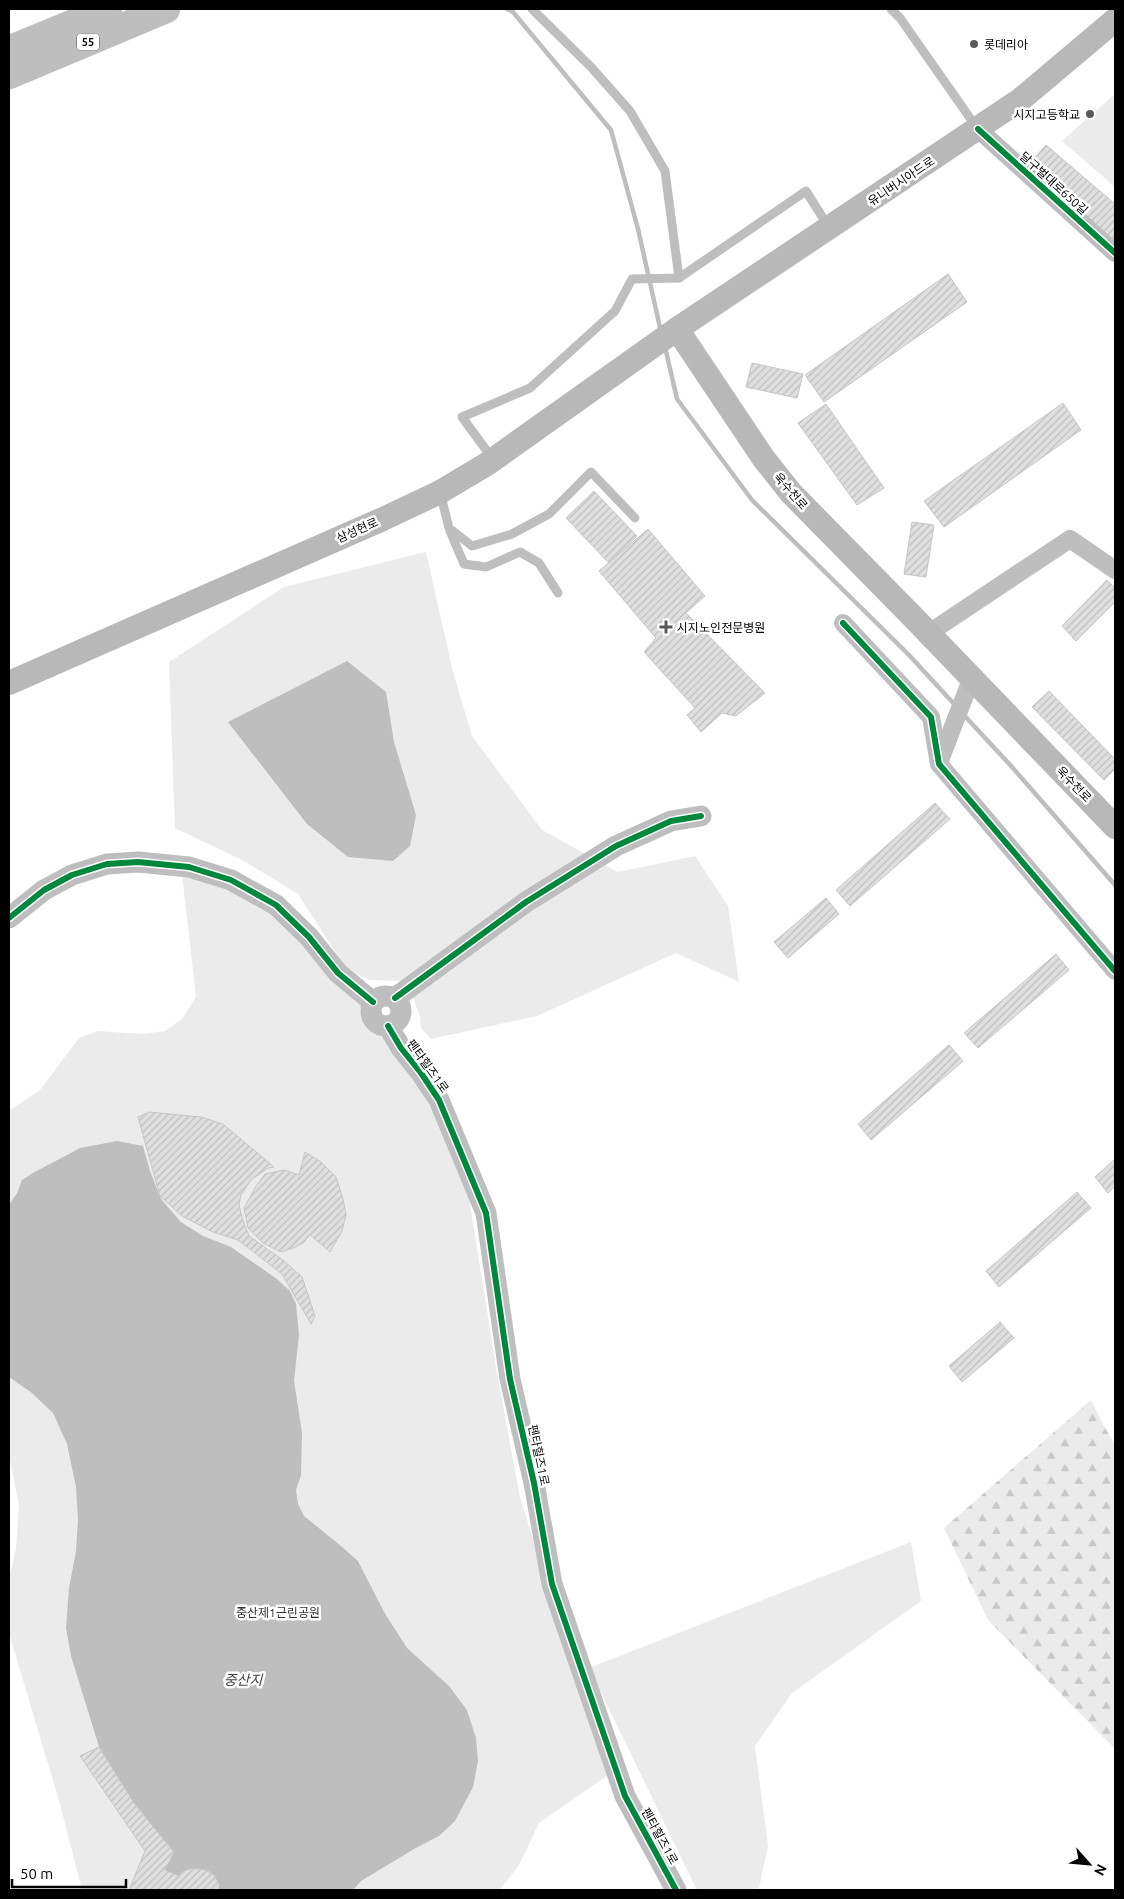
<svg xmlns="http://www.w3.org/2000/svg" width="1124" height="1899" viewBox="0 0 1124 1899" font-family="Ubuntu,'Noto Sans KR',sans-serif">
<defs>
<pattern id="forest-firs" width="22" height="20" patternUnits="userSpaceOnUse" patternTransform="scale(1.25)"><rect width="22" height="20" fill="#ebebeb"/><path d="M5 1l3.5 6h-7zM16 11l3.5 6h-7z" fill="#c8c8c8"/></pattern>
<pattern id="building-hatch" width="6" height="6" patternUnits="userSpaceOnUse" patternTransform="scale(1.25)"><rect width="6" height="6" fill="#dfdfdf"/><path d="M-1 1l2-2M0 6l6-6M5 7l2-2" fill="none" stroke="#bebebe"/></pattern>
</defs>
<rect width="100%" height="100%" fill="#fff"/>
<!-- forest -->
<path fill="url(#forest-firs)" d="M 1091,1400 L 1105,1428 L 1115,1444 L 1115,1749 L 988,1620 L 944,1528 Z"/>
<!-- green -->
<g fill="#ebebeb">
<path d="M 1115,94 L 1115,187 L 1062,141 Z"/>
<path d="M 426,552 L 452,668 L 472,736 L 542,830 L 618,872 L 695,856 L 728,906 L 739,982 L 676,953 L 537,1016 L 431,1039 L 421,1028 L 420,1016 L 406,981 L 370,980 L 347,970 L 298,894 L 244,861 L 175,828 L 169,662 L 284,587 Z"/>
<path d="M 181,866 L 231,880 L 373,1002 L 388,1026 L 462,1154 L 496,1367 L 520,1497 L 607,1776 L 539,1823 L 519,1865 L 500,1890 L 82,1890 L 60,1804 L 9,1633 L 9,1580 L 16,1548 L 19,1506 L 9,1455 L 9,1111 L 40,1090 L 79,1038 L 98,1031 L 143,1034 L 165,1031 L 182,1019 L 196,997 Z"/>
<path d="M 911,1542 L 921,1601 L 792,1693 L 755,1746 L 768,1846 L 759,1888 L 757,1890 L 697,1890 L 589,1668 Z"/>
</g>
<!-- water -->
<g fill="#bebebe">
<path d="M 347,661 L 386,692 L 394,742 L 416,815 L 410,846 L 393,861 L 348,857 L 307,824 L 228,722 Z"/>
<path d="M 117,1141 L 143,1146 L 150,1171 L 161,1199 L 181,1222 L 203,1236 L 231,1247 L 277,1279 L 290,1291 L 296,1304 L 299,1335 L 294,1381 L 302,1433 L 301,1475 L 296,1490 L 298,1504 L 304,1516 L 341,1546 L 358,1561 L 384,1612 L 407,1648 L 449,1686 L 467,1710 L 476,1738 L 478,1761 L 473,1787 L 455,1821 L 439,1836 L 414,1849 L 361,1881 L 353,1890 L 219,1890 C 219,1868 198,1866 181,1872 L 179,1876 L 165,1870 L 173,1852 L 134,1803 L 100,1750 L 71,1656 L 66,1628 L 69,1588 L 76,1551 L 78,1519 L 76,1487 L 67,1444 L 53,1413 L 32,1393 L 9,1377 L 9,1205 L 17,1193 L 22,1180 L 33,1173 L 80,1148 Z"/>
</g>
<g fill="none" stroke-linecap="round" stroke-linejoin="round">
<!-- stream -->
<g stroke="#bebebe" stroke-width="4.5">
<path d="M 507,9 L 513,12 L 611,130 L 638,229 L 661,332"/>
<path d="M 665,347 L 677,399 L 752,500 L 908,654 L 956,706"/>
<path d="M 963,714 L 1012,767 L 1115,885"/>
</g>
</g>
<!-- building -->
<g fill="url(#building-hatch)" stroke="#c6c6c6">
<path d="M 1046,145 L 1115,204 L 1115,240 L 1114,242 L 1027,166 Z"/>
<path d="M 948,274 L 967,302 L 824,402 L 805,375 Z"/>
<path d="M 752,363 L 803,374 L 797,398 L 746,387 Z"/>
<path d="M 1063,403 L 1081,430 L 944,527 L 924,501 Z"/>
<path d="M 826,404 L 884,488 L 857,505 L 798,423 Z"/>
<path d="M 594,491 L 637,536 L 609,563 L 566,518 Z"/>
<path d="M 912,522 L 934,525 L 926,577 L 904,574 Z"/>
<path d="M 648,529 L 705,596 L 686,613 L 765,693 L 736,716 L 722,713 L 701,732 L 687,715 L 695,708 L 644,652 L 656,638 L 599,571 Z"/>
<path d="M 1107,580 L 1115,588 L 1115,602 L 1076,641 L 1062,626 Z"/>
<path d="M 1049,691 L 1115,759 L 1115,769 L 1104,780 L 1032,707 Z"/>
<path d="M 935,803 L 950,819 L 850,906 L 836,890 Z"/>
<path d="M 826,898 L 839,914 L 788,958 L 774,942 Z"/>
<path d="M 1056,954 L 1069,970 L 978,1048 L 964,1033 Z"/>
<path d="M 949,1045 L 963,1061 L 871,1140 L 858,1124 Z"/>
<path d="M 149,1112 L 201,1117 L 223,1124 L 274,1167 L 268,1168 L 251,1180 L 241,1195 L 239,1205 L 242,1218 L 249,1236 L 284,1261 L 302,1277 L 315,1316 L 311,1324 L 282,1274 L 238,1240 L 213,1232 L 182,1216 L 160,1196 L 138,1117 Z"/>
<path d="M 305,1152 L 321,1162 L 336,1177 L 343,1199 L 346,1215 L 342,1231 L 330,1252 L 310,1235 L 303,1243 L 293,1248 L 281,1252 L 263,1243 L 248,1228 L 244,1208 L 256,1186 L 265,1174 L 284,1170 L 299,1175 Z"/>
<path d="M 1115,1159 L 1115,1186 L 1108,1193 L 1095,1177 Z"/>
<path d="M 1077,1192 L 1091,1208 L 999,1287 L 986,1271 Z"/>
<path d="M 1000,1322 L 1014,1338 L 962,1382 L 949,1366 Z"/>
<path d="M 99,1747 L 134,1803 L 174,1852 L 165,1870 L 179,1876 L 181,1872 L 193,1868 L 205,1870 L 214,1875 L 219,1884 L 219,1890 L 129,1890 L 145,1851 L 80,1756 Z"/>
</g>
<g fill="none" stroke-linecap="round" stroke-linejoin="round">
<defs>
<g id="motorway">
<path d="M 9,50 L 108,9"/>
<path d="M 9,75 L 166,9"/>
</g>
</defs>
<!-- motorway casing -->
<use href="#motorway" stroke="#dbdbdb" stroke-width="29"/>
<!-- service -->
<g stroke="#bebebe" stroke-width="9">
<path d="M 532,9 L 591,67 L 630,111 L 665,171 L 679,278"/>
<path d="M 891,9 L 900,18 L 977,128"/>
<path d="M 492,458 L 462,417 L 530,388 L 615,311 L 632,279 L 679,278 L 806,191 L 828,226"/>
<path d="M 440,492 L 449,528 L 472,546 L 512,534 L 549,514 L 591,472 L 635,518"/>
<path d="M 450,531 L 464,564 L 486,567 L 520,552 L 539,563 L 558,593"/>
</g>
<!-- minor -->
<g stroke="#bebebe" stroke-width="18">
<path d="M 978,129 L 1115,253"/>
<path d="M 843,623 L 931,717 L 939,764 L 1115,971"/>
<path d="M 929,633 L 1070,539 L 1115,570"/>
<path d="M 939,763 L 972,677"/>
</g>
<!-- tertiary -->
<g stroke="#bebebe" stroke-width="21">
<path d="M 9,918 L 44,890 L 72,875 L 107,864 L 138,862 L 189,867 L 231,880 L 276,905 L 309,937 L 338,973 L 373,1002"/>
<circle cx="386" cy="1011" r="15"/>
<path d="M 395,998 L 526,902 L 616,846 L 671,821 L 701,816"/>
<path d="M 388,1026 L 401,1048 L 421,1073 L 439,1100 L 486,1213 L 510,1379 L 534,1483 L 552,1584 L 625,1796 L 676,1890"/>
</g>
<!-- secondary -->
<g stroke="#b8b8b8" stroke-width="24">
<path d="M 677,329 L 764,459 L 791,493 L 912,616 L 1115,827"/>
<path d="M 9,683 L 383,519 L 440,492 L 487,464 L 677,329 L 1020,100 L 1115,20"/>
</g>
<!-- motorway -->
<use href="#motorway" stroke="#bebebe" stroke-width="28"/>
<defs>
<g id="cycleway">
<path d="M 978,129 L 1115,253"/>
<path d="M 843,623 L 931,717 L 939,764 L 1115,971"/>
<path d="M 9,918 L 44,890 L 72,875 L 107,864 L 138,862 L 189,867 L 231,880 L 276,905 L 309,937 L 338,973 L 373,1002"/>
<path d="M 395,998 L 526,902 L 616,846 L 671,821 L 701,816"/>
<path d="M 388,1026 L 401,1048 L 421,1073 L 439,1100 L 486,1213 L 510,1379 L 534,1483 L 552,1584 L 625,1796 L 676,1890"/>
</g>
</defs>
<!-- cycleway casing -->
<use href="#cycleway" stroke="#fff" stroke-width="9"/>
<!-- cycleway -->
<use href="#cycleway" stroke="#00873e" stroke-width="6"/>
</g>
<!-- markers -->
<g fill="#595959" stroke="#fff" stroke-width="2">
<circle cx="974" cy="44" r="5"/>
<circle cx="1090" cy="114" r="5"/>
<path d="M663.5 619.5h5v5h5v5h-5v5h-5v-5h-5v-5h5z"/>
</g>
<g text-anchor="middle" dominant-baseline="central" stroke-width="5" stroke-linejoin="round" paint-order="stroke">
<!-- shield labels -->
<rect fill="#fff" stroke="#4c4c4c" stroke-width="1" x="77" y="33.5" width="22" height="17" rx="4"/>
<g font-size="11" font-weight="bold" fill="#000">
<text x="88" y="42">55</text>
</g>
<!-- poi labels -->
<g font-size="12" fill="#000" stroke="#fff" text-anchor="start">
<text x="984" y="44">롯데리아</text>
<text x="1080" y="114" text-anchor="end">시지고등학교</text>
<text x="677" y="627">시지노인전문병원</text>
</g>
<!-- street labels -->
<g font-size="12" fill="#000" stroke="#fff">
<text transform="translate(901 181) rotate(-34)">유니버시아드로</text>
<text transform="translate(1054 183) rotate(42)">달구벌대로650길</text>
<text transform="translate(791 491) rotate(49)">욱수천로</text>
<text transform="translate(357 530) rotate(-24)">삼성현로</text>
<text transform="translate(1074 784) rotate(46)">욱수천로</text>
<text transform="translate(428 1066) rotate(54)">펜타힐즈1로</text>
<text transform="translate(539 1455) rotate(78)">펜타힐즈1로</text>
<text transform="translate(660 1836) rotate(61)">펜타힐즈1로</text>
</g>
<!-- park labels -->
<g font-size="12" fill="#323232" stroke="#fff">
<text x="278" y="1612">중산제1근린공원</text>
</g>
<!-- water labels -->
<g font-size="14" font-style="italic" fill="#434343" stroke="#fff">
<text x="243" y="1680">중산지</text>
</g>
</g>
<!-- border -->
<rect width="1124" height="1899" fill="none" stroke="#000000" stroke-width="20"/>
<!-- north arrow -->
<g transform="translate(1089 1864) rotate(117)" stroke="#ffffff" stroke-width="4" paint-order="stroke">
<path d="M0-4L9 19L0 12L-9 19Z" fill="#000000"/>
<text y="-8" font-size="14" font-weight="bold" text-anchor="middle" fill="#000000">N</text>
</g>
<!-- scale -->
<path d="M12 1879v8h114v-8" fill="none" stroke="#000000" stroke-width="2.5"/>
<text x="20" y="1879" font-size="15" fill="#000000" stroke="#ffffff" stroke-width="4" paint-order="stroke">50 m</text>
</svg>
